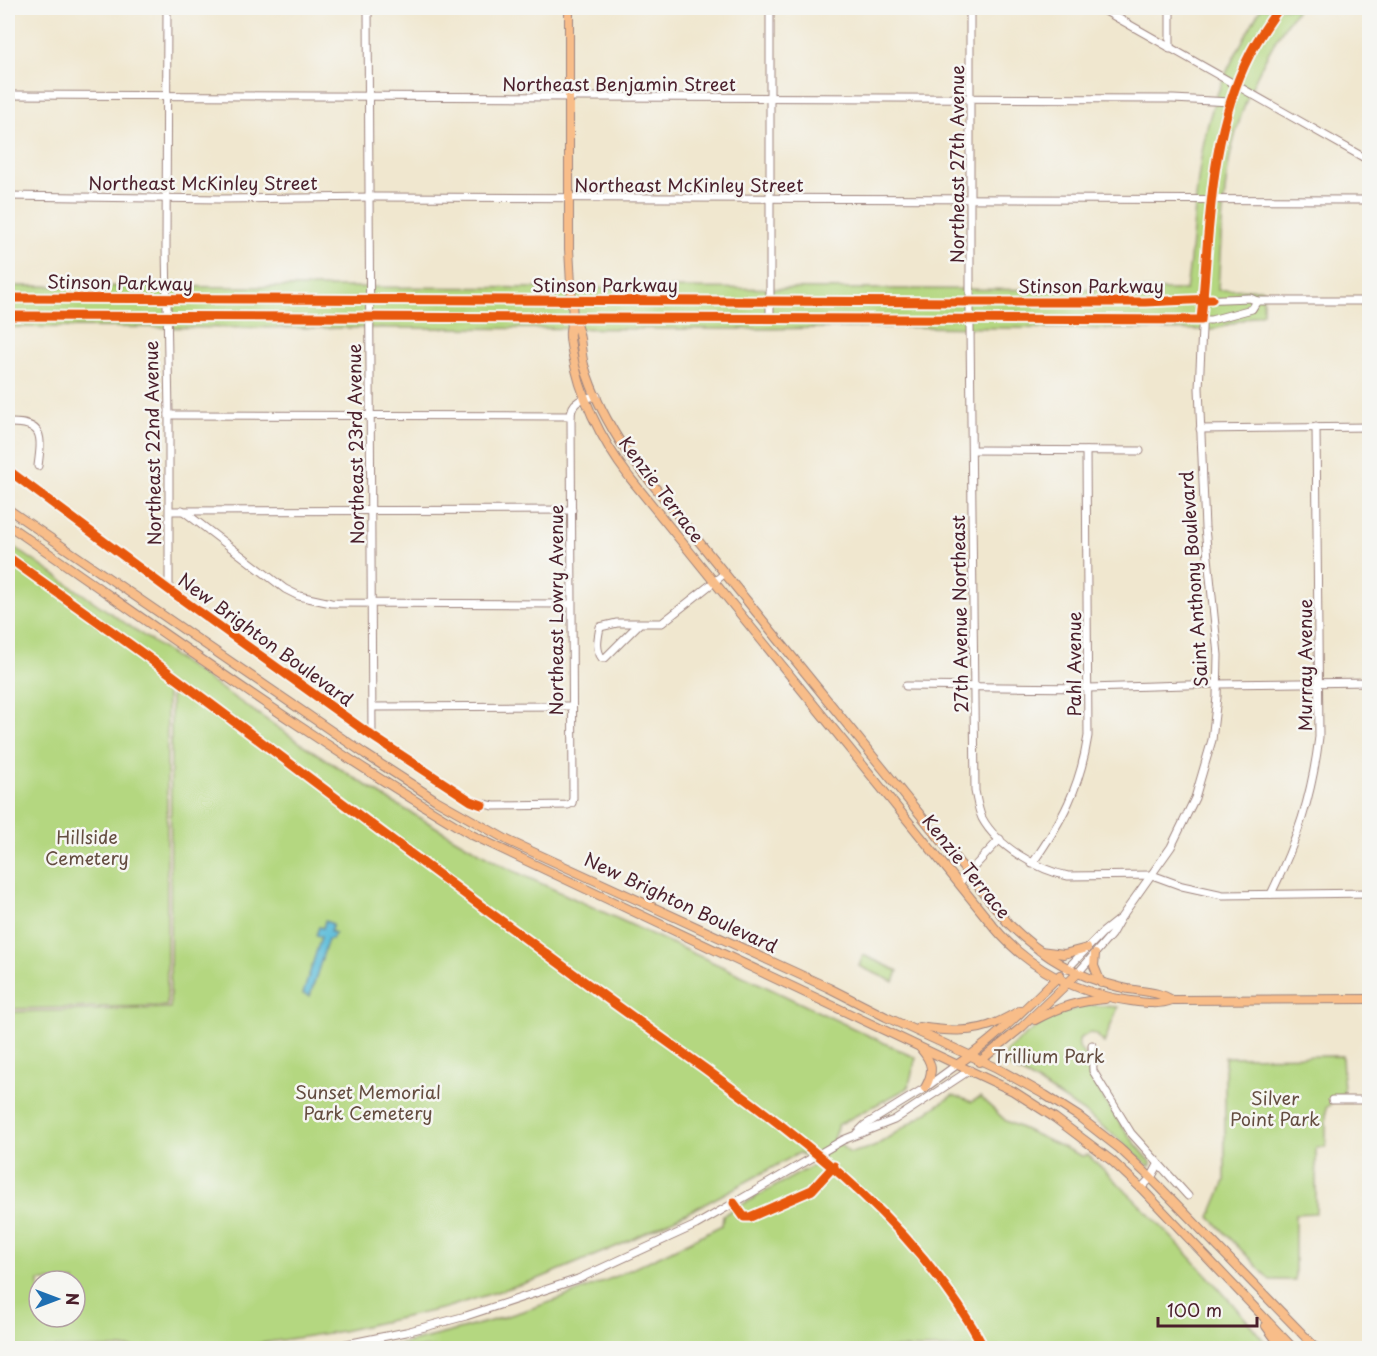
<svg xmlns="http://www.w3.org/2000/svg" width="1377" height="1356" viewBox="0 0 1377 1356" font-family="'Playpen Sans',sans-serif">
<rect width="100%" height="100%" fill="#f6f6f2"/>
<filter id="ink" filterUnits="userSpaceOnUse"><feTurbulence type="fractalNoise" baseFrequency=".0167" numOctaves="2"/><feDisplacementMap in="SourceGraphic" scale="12" xChannelSelector="R" yChannelSelector="G"/><feConvolveMatrix kernelMatrix="1 2 1 2 8 2 1 2 1" color-interpolation-filters="sRGB"/></filter>
<filter id="wash" filterUnits="userSpaceOnUse"><feTurbulence type="fractalNoise" baseFrequency=".008" numOctaves="4" result="noise"/><feDisplacementMap in="SourceGraphic" scale="24" xChannelSelector="R" yChannelSelector="G"/><feGaussianBlur stdDeviation="1.35" result="paint"/><feColorMatrix in="noise" values="0 0 0 0 0 0 0 0 0 0 0 0 0 0 0 0 0 1.4 0 .05"/><feComposite in="paint" operator="in"/></filter>
<g filter="url(#wash)">
<rect width="100%" height="100%" fill="#f0e7cf"/>
<!-- green -->
<g fill="#b4d780" stroke="#7f7b56" stroke-width="1.5" fill-rule="evenodd">
<path d="M 1261,8 L 1298,8 C 1266,49 1242,101 1231,152 C 1222,197 1221,244 1218,290 L 1263,289 L 1263,313 L 1212,330 L 899,327 L 753,329 L 8,327 L 8,286 L 1186,290 C 1195,234 1194,176 1209,120 C 1219,80 1241,44 1261,8 Z"/>
<path d="M 8,543 L 305,746 L 389,800 L 505,867 L 758,983 L 916,1058 L 908,1088 L 838,1125 L 833,1139 L 850,1153 L 874,1147 L 953,1095 L 972,1102 L 980,1097 L 1006,1121 L 1082,1156 L 1088,1155 C 1153,1215 1214,1280 1270,1348 L 384,1348 C 442,1335 500,1320 556,1300 C 613,1280 668,1252 722,1225 L 723,1215 L 816,1164 L 799,1153 L 707,1203 L 620,1245 L 538,1279 L 445,1308 L 342,1331 L 228,1348 L 8,1348 L 8,1012 L 170,1008 L 171,690 L 167,688 L 167,1006 L 8,1009 ZM 39,1281 L 75,1281 L 75,1317 L 39,1317 Z"/>
<path d="M 863,955 L 898,971 L 894,982 L 859,966 Z"/>
<path d="M 1090,1005 L 1118,1007 L 1104,1043 L 1096,1034 L 1089,1033 L 1079,1039 C 1077,1050 1083,1051 1087,1059 C 1089,1065 1090,1072 1092,1077 C 1105,1105 1131,1140 1151,1162 L 1151,1165 L 1149,1166 C 1104,1124 1063,1096 1010,1067 C 1007,1061 1005,1057 1007,1051 C 1035,1026 1052,1013 1090,1005 Z"/>
<path d="M 1342,1056 L 1344,1092 L 1326,1108 L 1326,1147 L 1316,1147 L 1316,1213 L 1295,1214 L 1295,1280 L 1270,1280 L 1210,1217 L 1225,1181 L 1225,1057 Z"/>
</g>
<!-- water -->
<path fill="#5cbdda" stroke="#536e82" stroke-width="1.5" d="M 325,921 L 333,924 L 330,931 L 335,933 L 332,939 L 328,939 L 310,996 L 303,994 L 321,937 L 316,935 L 319,927 L 323,928 Z"/>
</g>
<g filter="url(#ink)">
<g fill="none" stroke-linecap="round" stroke-linejoin="round">
<defs>
<g id="minor">
<path d="M 167,8 L 166,247 L 169,415 L 169,590"/>
<path d="M 368,8 L 372,736"/>
<path d="M 770,8 L 770,319"/>
<path d="M 970,8 L 970,328 L 975,791 C 977,800 978,809 982,818 C 997,846 1038,870 1068,876 L 1152,875 L 1182,886 L 1223,895 L 1370,893"/>
<path d="M 1100,8 L 1370,161"/>
<path d="M 1170,49 L 1170,8"/>
<path d="M 8,95 L 1173,99 L 1231,102"/>
<path d="M 8,196 L 220,199 L 373,197 L 1370,200"/>
<path d="M 8,298 L 970,302 L 1145,302 L 1250,298 L 1257,301 L 1370,301"/>
<path d="M 8,316 L 1201,320 L 1211,320 L 1252,309 L 1257,301"/>
<path d="M 169,415 L 571,416 C 571,401 583,398 597,396"/>
<path d="M 8,423 C 44,422 42,436 38,466"/>
<path d="M 1200,429 L 1370,427"/>
<path d="M 972,450 L 1140,451"/>
<path d="M 8,470 L 169,590 L 372,736 L 471,801 L 494,806 L 568,805 L 572,803 L 573,798 L 571,416"/>
<path d="M 182,510 L 285,589 L 299,596 L 331,603 L 571,604"/>
<path d="M 170,511 L 572,510"/>
<path d="M 639,624 L 605,658 L 602,658 C 595,649 598,638 600,627 L 617,623 L 662,623 L 724,574"/>
<path d="M 906,686 L 1089,688 L 1218,684 L 1370,682"/>
<path d="M 373,707 L 572,706"/>
<path d="M 1032,864 C 1062,821 1080,788 1088,736 L 1086,451"/>
<path d="M 959,883 L 1000,839"/>
<path d="M 1271,894 C 1297,841 1312,796 1319,737 L 1316,427"/>
<path d="M 1067,969 L 1103,932 L 1118,920"/>
<path d="M 1077,974 L 1111,935 L 1120,919 L 1171,847 L 1195,798 L 1212,740 L 1217,697 L 1218,655 L 1205,528 L 1199,388 L 1206,250 L 1219,146 L 1231,102 L 1249,55 L 1279,8"/>
<path d="M 1092,1045 L 1093,1071 L 1131,1133 L 1188,1196"/>
<path d="M 1332,1100 L 1370,1100"/>
<path d="M 857,1133 L 865,1125 L 925,1088 L 958,1064"/>
<path d="M 1141,1188 L 1151,1178 L 1158,1165"/>
<path d="M 327,1348 L 406,1332 L 466,1316 L 578,1279 L 696,1225 L 843,1140 L 894,1120 L 970,1070"/>
</g>
<g id="major">
<path d="M 569,8 L 569,249 L 573,319 C 568,330 570,340 572,351 C 580,398 601,440 630,478 L 994,927 C 1029,969 1078,994 1131,1001 C 1145,1003 1160,1005 1172,1000 L 1370,999"/>
<path d="M 573,319 C 582,333 580,349 584,365 C 593,396 610,427 628,454 L 1008,923 C 1040,955 1075,977 1119,987 C 1137,992 1157,990 1172,1000"/>
<path d="M 8,509 L 365,754 L 436,800 L 509,841 L 829,988 L 886,1017 L 995,1067 L 1045,1095 L 1078,1116 L 1119,1148 L 1151,1178 L 1316,1348"/>
<path d="M 8,525 C 161,630 312,741 472,835 L 981,1076 L 1013,1091 L 1055,1118 L 1112,1161 L 1141,1188 L 1293,1348"/>
<path d="M 1040,951 L 1064,954 L 1087,948"/>
<path d="M 1095,954 L 1094,966 L 1101,983"/>
<path d="M 1035,1020 C 1059,1007 1079,1001 1105,999"/>
<path d="M 919,1027 C 945,1031 973,1034 998,1022 C 1005,1019 1012,1015 1019,1011"/>
<path d="M 921,1049 C 933,1063 934,1072 925,1088"/>
<path d="M 979,1062 L 1022,1027 L 1077,974"/>
<path d="M 958,1064 C 996,1039 1027,1006 1060,975"/>
<path d="M 1266,1326 L 1282,1348"/>
</g>
</defs>
<!-- minor casing -->
<use href="#minor" stroke="#9d837d" stroke-width="9"/>
<!-- major casing -->
<use href="#major" stroke="#9d837d" stroke-width="10"/>
<!-- minor -->
<use href="#minor" stroke="#fff" stroke-width="7"/>
<!-- major -->
<use href="#major" stroke="#f8bd89" stroke-width="8"/>
<defs>
<g id="cycleway">
<path d="M 8,298 L 970,302 L 1145,302 L 1212,299"/>
<path d="M 8,316 L 1201,320 C 1210,231 1208,136 1250,54 C 1258,38 1269,23 1279,8"/>
<path d="M 8,470 L 169,590 L 372,736 L 471,801 L 482,805"/>
<path d="M 8,557 C 57,593 108,628 157,664 C 281,756 404,850 529,941 C 587,984 645,1026 704,1068 C 812,1147 920,1227 984,1348"/>
<path d="M 734,1203 L 744,1217 L 750,1217 L 812,1190 L 834,1166"/>
</g>
</defs>
<!-- cycleway casing -->
<use href="#cycleway" stroke="#f6f6f2" stroke-width="13"/>
<!-- cycleway -->
<use href="#cycleway" stroke="#e8590c" stroke-width="9"/>
</g>
</g>
<g text-anchor="middle" dominant-baseline="central" stroke-width="5" stroke-linejoin="round" paint-order="stroke">
<!-- street labels -->
<g font-size="18" fill="#4a1f2b" stroke="#f6f6f2">
<text x="619" y="83">Northeast Benjamin Street</text>
<text transform="translate(956 164) rotate(-90)">Northeast 27th Avenue</text>
<text x="203" y="182">Northeast McKinley Street</text>
<text x="689" y="184">Northeast McKinley Street</text>
<text transform="translate(120 282) rotate(1)">Stinson Parkway</text>
<text x="605" y="284">Stinson Parkway</text>
<text x="1091" y="285">Stinson Parkway</text>
<text transform="translate(152 443) rotate(-91)">Northeast 22nd Avenue</text>
<text transform="translate(355 444) rotate(-91)">Northeast 23rd Avenue</text>
<text transform="translate(662 489) rotate(53)">Kenzie Terrace</text>
<text transform="translate(1193 579) rotate(-94)">Saint Anthony Boulevard</text>
<text transform="translate(555 610) rotate(-90)">Northeast Lowry Avenue</text>
<text transform="translate(959 614) rotate(-91)">27th Avenue Northeast</text>
<text transform="translate(266 639) rotate(36)">New Brighton Boulevard</text>
<text transform="translate(1073 664) rotate(-90)">Pahl Avenue</text>
<text transform="translate(1304 665) rotate(-90)">Murray Avenue</text>
<text transform="translate(967 866) rotate(51)">Kenzie Terrace</text>
<text transform="translate(681 902) rotate(25)">New Brighton Boulevard</text>
</g>
<!-- park labels -->
<g font-size="18" fill="#644d40" stroke="#f6f6f2">
<text x="87" y="836">Hillside<tspan x="87" dy="21">Cemetery</tspan></text>
<text x="1049" y="1055">Trillium Park</text>
<text x="368" y="1091">Sunset Memorial<tspan x="368" dy="21">Park Cemetery</tspan></text>
<text x="1275" y="1097">Silver<tspan x="1275" dy="21">Point Park</tspan></text>
</g>
</g>
<!-- margin -->
<rect width="1377" height="1356" fill="none" stroke="#f6f6f2" stroke-width="30"/>
<!-- north arrow -->
<g transform="translate(57 1299) rotate(90)"><circle r="28" fill="#f6f6f2" stroke="#b1a0a2" stroke-width="1.5"/>
<path d="M0-4.5L10 22L0 15L-10 22Z" fill="#1f6fb2"/>
<text y="-9" font-size="16" font-weight="bold" text-anchor="middle" fill="#4a1f2b">N</text>
</g>
<!-- scale -->
<path d="M1158 1317v9h99v-9" fill="none" stroke="#4a1f2b" stroke-width="3"/>
<text x="1167" y="1317" font-size="18" fill="#4a1f2b" stroke="#f6f6f2" stroke-width="4.5" paint-order="stroke">100 m</text>
</svg>
